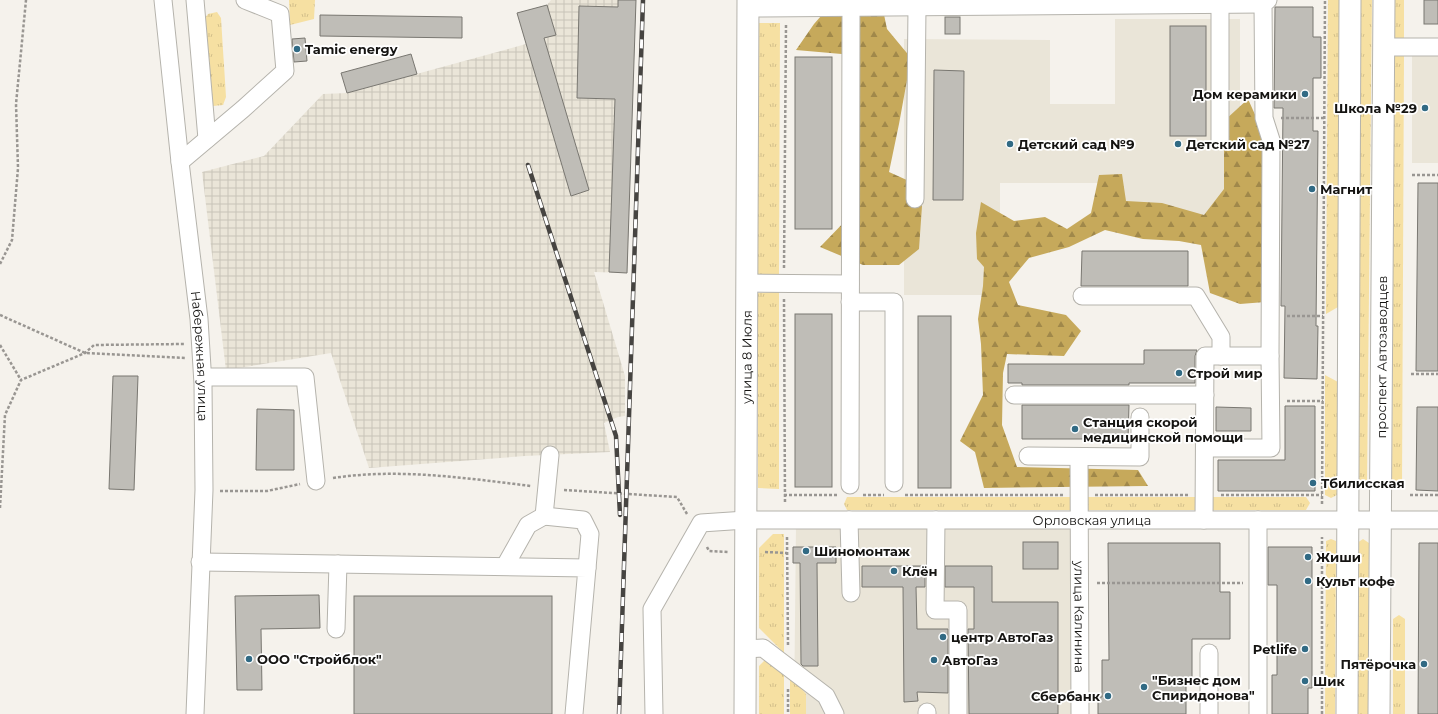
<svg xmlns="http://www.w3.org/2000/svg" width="1438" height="714" viewBox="0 0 1438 714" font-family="Montserrat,sans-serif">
<defs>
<pattern id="industrial-grid" width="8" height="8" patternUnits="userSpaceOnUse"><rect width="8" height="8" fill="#eae5d8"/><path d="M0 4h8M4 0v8" fill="none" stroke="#c8c4b8"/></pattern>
<pattern id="grass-tufts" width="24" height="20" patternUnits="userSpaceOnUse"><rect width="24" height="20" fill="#f6e0a2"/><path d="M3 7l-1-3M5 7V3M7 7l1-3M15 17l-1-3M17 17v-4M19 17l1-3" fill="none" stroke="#d2bf8a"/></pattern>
<pattern id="forest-firs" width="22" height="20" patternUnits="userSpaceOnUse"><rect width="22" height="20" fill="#c6a95b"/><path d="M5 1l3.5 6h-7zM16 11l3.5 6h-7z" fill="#a0884a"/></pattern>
</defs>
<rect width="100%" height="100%" fill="#f5f2ec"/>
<!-- built -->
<g fill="#eae5d8">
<path d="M 1115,19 L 1240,19 L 1240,225 L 1115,224 L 1115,183 L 1000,183 L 1000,295 L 904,295 L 904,39 L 1050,40 L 1050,104 L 1115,104 Z"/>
<rect x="1412" y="53" width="26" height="110"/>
<path d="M 796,526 L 1075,526 L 1074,714 L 794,714 Z"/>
</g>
<!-- industrial -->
<path fill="url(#industrial-grid)" d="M 551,0 L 636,0 L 627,273 L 594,272 L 625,376 L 625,416 L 618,417 L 604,423 L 610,452 L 525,456 L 369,468 L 331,353 L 226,370 L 202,172 L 264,156 L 323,94 L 347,93 L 526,44 L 517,13 L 547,5 Z"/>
<!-- grass -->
<g fill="url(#grass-tufts)">
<path d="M 289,0 L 315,0 L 314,19 L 290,25 Z"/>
<path d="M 1328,0 L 1340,0 L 1338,307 L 1326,314 Z"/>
<path d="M 1359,0 L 1372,0 L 1367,484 L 1361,488 L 1355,484 Z"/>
<path d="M 1395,0 L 1404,0 L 1404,39 L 1394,39 Z"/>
<path d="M 217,12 L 221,18 L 226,97 L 223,105 L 213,106 L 207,95 L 203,21 L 208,14 Z"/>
<path d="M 758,23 L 780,23 L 779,275 L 758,275 Z"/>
<path d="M 1394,55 L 1404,55 L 1402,487 L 1392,487 Z"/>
<path d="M 779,292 L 779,489 L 758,488 L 758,293 Z"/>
<path d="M 1325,375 L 1338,382 L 1337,495 L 1331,498 L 1325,495 Z"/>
<path d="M 847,497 L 1077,497 L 1077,510 L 847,510 L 844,504 Z"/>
<rect x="1082" y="497" width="118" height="13"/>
<path d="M 1207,497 L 1306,497 L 1310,503 L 1306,510 L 1207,510 Z"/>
<path d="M 773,534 L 784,534 L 784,653 L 759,628 L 759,548 Z"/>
<path d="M 1331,539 L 1336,541 L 1335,714 L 1325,714 L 1326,541 Z"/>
<path d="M 1363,539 L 1369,543 L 1368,714 L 1356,714 L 1357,543 Z"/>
<path d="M 1399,615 L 1405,619 L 1405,714 L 1393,714 L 1393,619 Z"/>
<path d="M 765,660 L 784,672 L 784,714 L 759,714 L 759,666 Z"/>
<path d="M 790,676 L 806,694 L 806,714 L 790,714 Z"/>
</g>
<!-- forest -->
<g fill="url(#forest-firs)">
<path d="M 835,0 L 881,0 L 887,29 L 911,58 L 899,124 L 889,172 L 909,181 L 922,206 L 919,249 L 899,265 L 863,265 L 820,247 L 852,214 L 853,55 L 796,50 L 814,24 Z"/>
<path d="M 1248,99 L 1261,128 L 1266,191 L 1265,302 L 1240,304 L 1210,293 L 1201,245 L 1179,241 L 1143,239 L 1105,230 L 1069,247 L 1029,258 L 1009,282 L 1018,305 L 1066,315 L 1081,331 L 1064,356 L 1007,354 L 1003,373 L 1002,425 L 1017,467 L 1138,470 L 1148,486 L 984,488 L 975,452 L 960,441 L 983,395 L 981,344 L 978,319 L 983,286 L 984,267 L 977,259 L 976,233 L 981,202 L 1014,221 L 1045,217 L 1067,229 L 1091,213 L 1099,175 L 1122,174 L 1126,201 L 1162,203 L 1204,215 L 1224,189 L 1224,121 Z"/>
</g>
<!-- building -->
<g fill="#bfbdb7" stroke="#797771">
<path d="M 618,0 L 636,0 L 627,273 L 609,272 L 615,99 L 577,98 L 579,6 L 618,7 Z"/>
<rect x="1424" y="0" width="14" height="24"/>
<path d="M 547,5 L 556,35 L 544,38 L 589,190 L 571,196 L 517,13 Z"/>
<path d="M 1275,7 L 1313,7 L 1313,37 L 1321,37 L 1321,78 L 1313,78 L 1313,131 L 1318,131 L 1316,326 L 1318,326 L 1317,379 L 1284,378 L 1285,306 L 1281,306 L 1283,108 L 1274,108 Z"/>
<path d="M 320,15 L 462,17 L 462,38 L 320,36 Z"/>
<rect x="945" y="17" width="15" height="17"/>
<rect x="1170" y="26" width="36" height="110"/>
<path d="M 305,38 L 307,61 L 294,62 L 292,39 Z"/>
<path d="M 411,54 L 417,74 L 347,93 L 341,73 Z"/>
<rect x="795" y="57" width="37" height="172"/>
<path d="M 934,70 L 964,71 L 963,200 L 933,200 Z"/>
<path d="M 1418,183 L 1438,183 L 1438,371 L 1416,371 Z"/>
<path d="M 1082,251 L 1188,251 L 1188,286 L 1081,286 Z"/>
<rect x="795" y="314" width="37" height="173"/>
<rect x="918" y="316" width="33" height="172"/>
<path d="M 1144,350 L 1197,350 L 1195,356 L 1195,383 L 1129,383 L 1129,385 L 1022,385 L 1022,383 L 1008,383 L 1008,364 L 1144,364 Z"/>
<path d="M 113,376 L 138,376 L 134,490 L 109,489 Z"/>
<path d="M 1022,405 L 1129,405 L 1128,439 L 1022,439 Z"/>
<path d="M 1285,406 L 1315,406 L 1315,491 L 1218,491 L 1218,460 L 1285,460 Z"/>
<path d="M 1216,407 L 1251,408 L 1251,431 L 1216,431 Z"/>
<path d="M 1417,407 L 1438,407 L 1438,491 L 1416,490 Z"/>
<path d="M 257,409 L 294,410 L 294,470 L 256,470 Z"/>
<rect x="1023" y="542" width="35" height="27"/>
<path d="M 1108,543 L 1220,543 L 1220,592 L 1230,592 L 1230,639 L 1192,639 L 1192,678 L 1186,678 L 1186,714 L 1098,714 L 1098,697 L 1102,697 L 1102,660 L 1109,660 Z"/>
<path d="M 1419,543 L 1438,543 L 1438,714 L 1418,714 Z"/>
<path d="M 793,547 L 836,547 L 836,563 L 817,563 L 818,666 L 803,666 L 801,664 L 800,563 L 793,563 Z"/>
<path d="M 1268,547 L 1312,547 L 1312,688 L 1308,688 L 1308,714 L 1272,714 L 1272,675 L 1277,675 L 1277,585 L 1268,585 Z"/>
<path d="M 862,566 L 925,566 L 925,587 L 916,587 L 917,629 L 948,629 L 948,693 L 917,692 L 918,701 L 904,702 L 903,587 L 862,587 Z"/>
<path d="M 945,566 L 992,566 L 992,602 L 1058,602 L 1058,714 L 969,714 L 968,629 L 974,629 L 974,587 L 945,587 Z"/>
<path d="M 319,595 L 320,628 L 261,629 L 262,690 L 237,690 L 235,596 Z"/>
<rect x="354" y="596" width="198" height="118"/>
</g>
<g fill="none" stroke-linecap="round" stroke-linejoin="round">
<defs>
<g id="minor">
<path id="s1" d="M 163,0 L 180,162 L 199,319 L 203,384 L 204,490 L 195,714"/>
<path d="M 195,0 L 207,139"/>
<path d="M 1220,0 L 1220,140"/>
<path d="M 748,8 L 1263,4"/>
<path d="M 1383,47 L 1438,47"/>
<path d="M 180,162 L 243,109 L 285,71 L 280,14 L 245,0"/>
<path d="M 915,199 L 917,7"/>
<path d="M 747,283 L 850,284"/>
<path d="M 1082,296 L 1196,296 L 1221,337 L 1221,356"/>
<path d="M 850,302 L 894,302 L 894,483"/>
<path d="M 203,377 L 305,377 L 316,481"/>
<path d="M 1014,395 L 1205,395"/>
<path d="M 1205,448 L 1271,448 L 1270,356"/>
<path d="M 1028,456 L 1140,457 L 1140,417"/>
<path id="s2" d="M 1079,457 L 1080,714"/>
<path d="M 850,485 L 851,8"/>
<path d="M 544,516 L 583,520 L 590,534 L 587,568"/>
<path d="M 849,520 L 851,593"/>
<path d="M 936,520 L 935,610 L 958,610 L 958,714"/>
<path d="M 1204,520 L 1205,356 L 1270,356 L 1271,140 L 1264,118 L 1263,4 L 1268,0"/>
<path d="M 1258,520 L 1258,714"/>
<path d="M 200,562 L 587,568 L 574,714"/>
<path d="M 505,566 L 528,525 L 544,516 L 550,455"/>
<path d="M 336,629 L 338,564"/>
<path d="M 745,649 L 763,648 L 826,696 L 835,714"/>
<path d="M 1209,653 L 1209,714"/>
<path d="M 927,712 L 927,714"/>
<path id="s3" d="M 654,714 L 652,609 L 701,523 L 746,520 L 1438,520"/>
</g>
<g id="major">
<path id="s4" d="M 745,714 L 748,0"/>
<path d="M 1347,714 L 1350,0"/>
<path id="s5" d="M 1379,714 L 1384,0"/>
</g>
</defs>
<!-- minor casing -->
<use href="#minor" stroke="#b5b3ac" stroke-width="19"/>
<!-- major casing -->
<use href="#major" stroke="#b5b3ac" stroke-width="23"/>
<!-- path -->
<g stroke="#999692" stroke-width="2.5" stroke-dasharray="3 2" stroke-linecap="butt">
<path d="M 1281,118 L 1324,118"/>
<path d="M 1412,175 L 1438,175"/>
<path d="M 0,264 L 12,240 L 18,168 L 16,104 L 26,0"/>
<path d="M 784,268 L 786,25"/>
<path d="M 784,299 L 785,504"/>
<path d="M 0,315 L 85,353 L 186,358"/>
<path d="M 1287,316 L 1323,316"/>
<path d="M 0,345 L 21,380"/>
<path d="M 1411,374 L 1438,374"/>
<path d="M 1287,401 L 1323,401"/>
<path d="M 333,478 C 399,468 465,478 531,486"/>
<path d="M 564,490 L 677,497 L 687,514"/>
<path d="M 220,491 L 267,491 L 300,484"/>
<path d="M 784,495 L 838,495"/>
<path d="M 863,495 L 884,495"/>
<path d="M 905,495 L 1064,495"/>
<path d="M 1095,495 L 1188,495"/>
<path d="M 1221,495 L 1322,495"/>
<path d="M 1410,495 L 1438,495"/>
<path d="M 1322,504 L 1325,0"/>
<path d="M 0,508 L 5,415 L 21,380 L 85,353 L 94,345 L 185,344"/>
<path d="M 787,537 L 788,646"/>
<path d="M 707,547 L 709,551 L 728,552"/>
<path d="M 765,552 L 787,553"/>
<path d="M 1097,583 L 1243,583"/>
<path d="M 788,689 L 788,714"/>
<path d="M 1322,714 L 1322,537"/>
</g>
<!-- minor -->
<use href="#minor" stroke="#fff" stroke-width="17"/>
<!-- major -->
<use href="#major" stroke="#fff" stroke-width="21"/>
<defs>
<g id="rail">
<path d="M 528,165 L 616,436 L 620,515"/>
<path d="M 619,714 L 643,0"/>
</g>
</defs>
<!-- rail casing -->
<use href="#rail" stroke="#464441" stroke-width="4.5"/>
<!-- rail -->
<use href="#rail" stroke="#fff" stroke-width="3" stroke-dasharray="9" stroke-linecap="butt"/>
</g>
<!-- markers -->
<g fill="#316a84" stroke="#fff" stroke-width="1.5">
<circle cx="297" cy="49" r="4"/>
<circle cx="1305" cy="94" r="4"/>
<circle cx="1425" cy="108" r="4"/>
<circle cx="1010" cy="144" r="4"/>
<circle cx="1178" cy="144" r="4"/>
<circle cx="1312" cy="189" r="4"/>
<circle cx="1179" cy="373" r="4"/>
<circle cx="1075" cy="429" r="4"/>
<circle cx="1313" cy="483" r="4"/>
<circle cx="806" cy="551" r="4"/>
<circle cx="1308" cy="557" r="4"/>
<circle cx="894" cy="571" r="4"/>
<circle cx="1308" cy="581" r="4"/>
<circle cx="943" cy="637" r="4"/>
<circle cx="1305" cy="649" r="4"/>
<circle cx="249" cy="659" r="4"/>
<circle cx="934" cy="660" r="4"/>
<circle cx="1424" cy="664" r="4"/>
<circle cx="1305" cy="681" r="4"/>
<circle cx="1144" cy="687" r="4"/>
<circle cx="1108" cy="696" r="4"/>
</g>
<g text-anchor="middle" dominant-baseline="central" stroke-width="3.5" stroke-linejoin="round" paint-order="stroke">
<!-- poi labels -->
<g font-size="13" font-weight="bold" fill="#151412" stroke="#fff" text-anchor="start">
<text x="305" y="49">Tamic energy</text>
<text x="1297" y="94" text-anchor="end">Дом керамики</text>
<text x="1417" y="108" text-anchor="end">Школа №29</text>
<text x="1018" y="144">Детский сад №9</text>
<text x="1186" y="144">Детский сад №27</text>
<text x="1320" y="189">Магнит</text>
<text x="1187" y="373">Строй мир</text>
<text x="1083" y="422">Станция скорой<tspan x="1083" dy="15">медицинской помощи</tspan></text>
<text x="1321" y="483">Тбилисская</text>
<text x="814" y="551">Шиномонтаж</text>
<text x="1316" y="557">Жиши</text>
<text x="902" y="571">Клён</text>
<text x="1316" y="581">Культ кофе</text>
<text x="951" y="637">центр АвтоГаз</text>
<text x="1297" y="649" text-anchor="end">Petlife</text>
<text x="257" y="659">ООО "Стройблок"</text>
<text x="942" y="660">АвтоГаз</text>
<text x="1416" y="664" text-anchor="end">Пятёрочка</text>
<text x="1152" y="680">"Бизнес дом<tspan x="1152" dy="15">Спиридонова"</tspan></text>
<text x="1313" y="681">Шик</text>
<text x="1100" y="696" text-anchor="end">Сбербанк</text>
</g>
<!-- street labels -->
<g font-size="13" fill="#151412" stroke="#fff">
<text stroke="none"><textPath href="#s1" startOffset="358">Набережная улица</textPath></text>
<text stroke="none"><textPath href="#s4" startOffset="357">улица 8 Июля</textPath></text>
<text stroke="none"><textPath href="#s5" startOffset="357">проспект Автозаводцев</textPath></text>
<text stroke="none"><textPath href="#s3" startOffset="595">Орловская улица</textPath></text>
<text stroke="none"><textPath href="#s2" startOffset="160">улица Калинина</textPath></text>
</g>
</g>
</svg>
